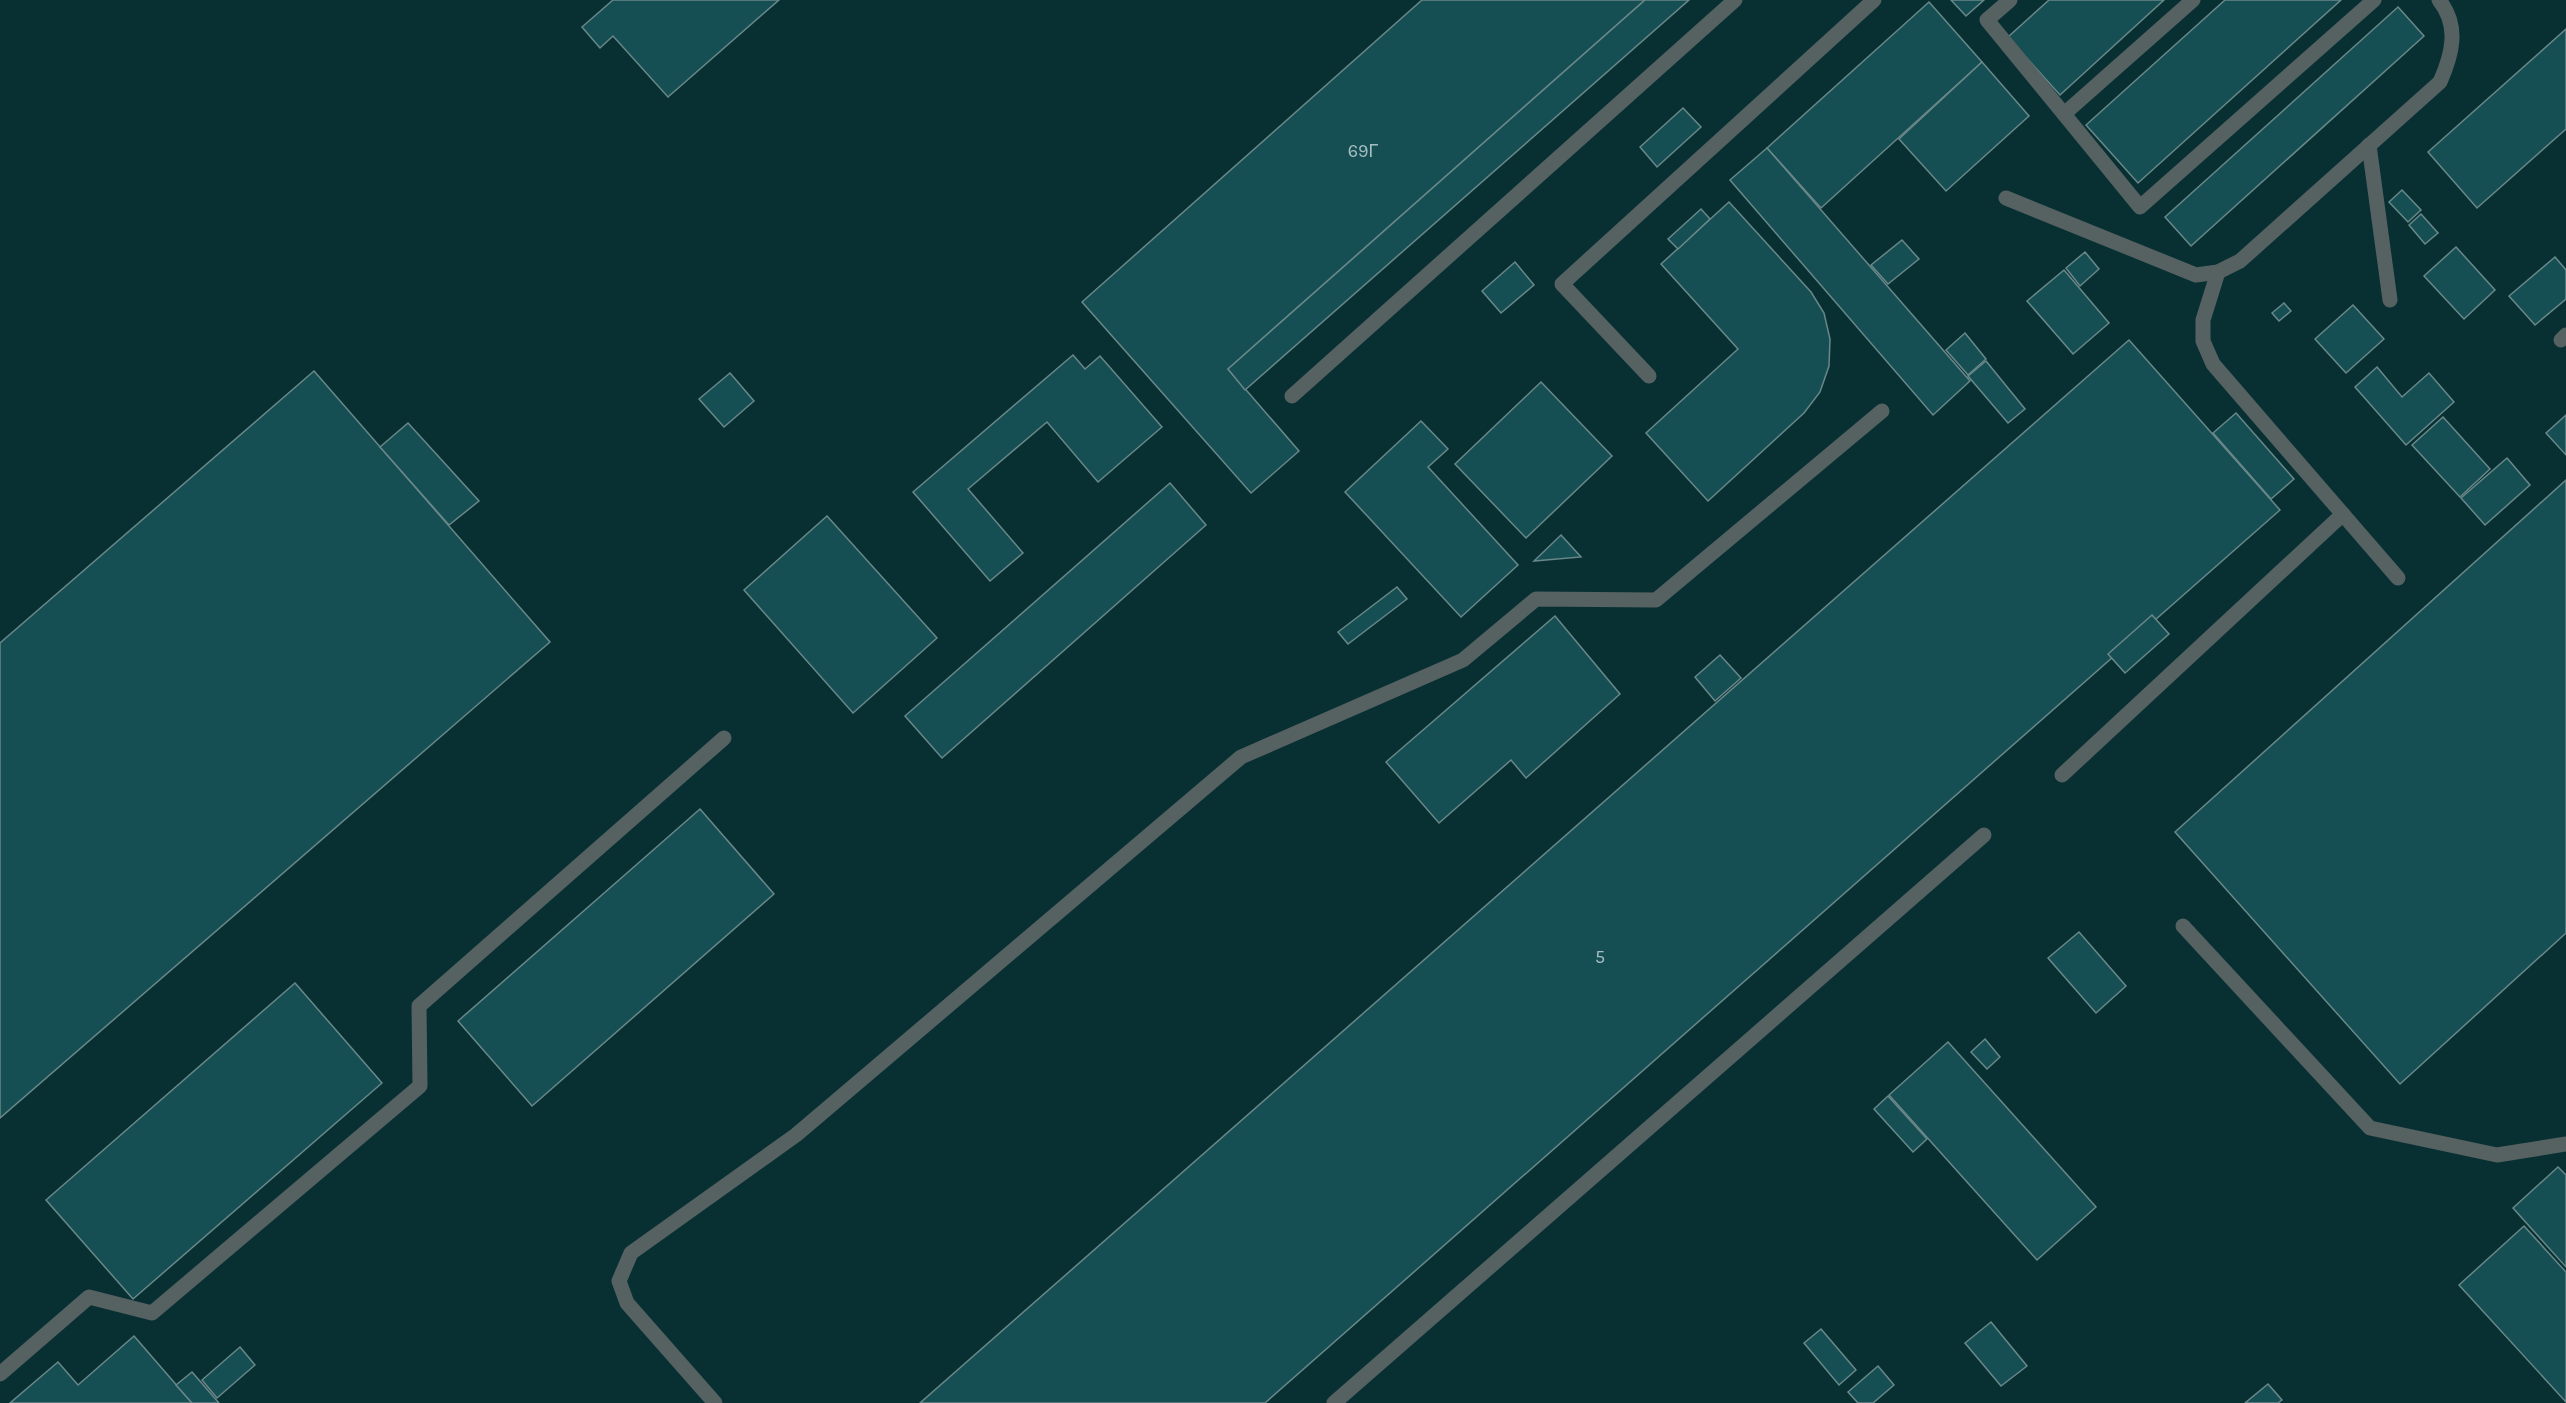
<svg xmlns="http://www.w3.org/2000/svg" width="2566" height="1403" viewBox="0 0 2566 1403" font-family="Karla,sans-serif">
<rect width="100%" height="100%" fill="#092426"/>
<!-- built -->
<rect fill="#083033" x="0" y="0" width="2566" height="1403"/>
<!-- building -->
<g fill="#164f53" stroke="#6a8789" stroke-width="1.5">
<path d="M 613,0 L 779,0 L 668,97 L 613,36 L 600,48 L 582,27 Z"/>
<path d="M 1422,0 L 1645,0 L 1228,369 L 1299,451 L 1251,493 L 1082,302 Z"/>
<path d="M 1645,0 L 1689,0 L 1245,390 L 1228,369 Z"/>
<path d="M 1951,0 L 1984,0 L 1966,16 Z"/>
<path d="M 2049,0 L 2164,0 L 2060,95 L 2008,37 Z"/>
<path d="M 2225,0 L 2341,0 L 2138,183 L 2086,125 Z"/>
<path d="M 1929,2 L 1982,62 L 1821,208 L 1767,148 Z"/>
<path d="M 2398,7 L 2424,36 L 2191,246 L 2165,217 Z"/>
<path d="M 2566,29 L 2566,129 L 2477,208 L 2428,152 Z"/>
<path d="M 1982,62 L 2029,116 L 1946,191 L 1899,139 Z"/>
<path d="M 1683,108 L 1701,127 L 1657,167 L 1640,147 Z"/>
<path d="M 1767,148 L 1970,381 L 1933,415 L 1730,180 Z"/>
<path d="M 2402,190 L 2421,210 L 2408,222 L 2389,202 Z"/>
<path d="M 1729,202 L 1811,292 L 1824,313 L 1830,339 L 1829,366 L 1820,392 L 1804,413 L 1708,501 L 1646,433 L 1738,349 L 1661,264 Z"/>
<path d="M 1701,209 L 1710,219 L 1678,249 L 1668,239 Z"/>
<path d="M 2421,214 L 2438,233 L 2425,244 L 2409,225 Z"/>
<path d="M 1902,240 L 1919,259 L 1888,284 L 1871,265 Z"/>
<path d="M 2456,247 L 2495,290 L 2464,319 L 2424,276 Z"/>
<path d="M 2085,252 L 2099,269 L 2080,286 L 2066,268 Z"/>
<path d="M 2555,257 L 2566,270 L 2566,299 L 2535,325 L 2509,296 Z"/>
<path d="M 1515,262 L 1534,285 L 1501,313 L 1482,291 Z"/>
<path d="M 2064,270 L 2109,323 L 2073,354 L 2027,301 Z"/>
<path d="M 2284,303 L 2291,311 L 2279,321 L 2272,313 Z"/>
<path d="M 2353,305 L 2384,339 L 2346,373 L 2315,339 Z"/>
<path d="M 1965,333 L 1986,359 L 1968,375 L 1946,350 Z"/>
<path d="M 2129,340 L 2280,510 L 1265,1403 L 920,1403 Z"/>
<path d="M 1073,355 L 1085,369 L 1100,356 L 1162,427 L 1098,482 L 1047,422 L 968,489 L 1023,553 L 990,581 L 913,492 Z"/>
<path d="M 1986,361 L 2025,409 L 2008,423 L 1968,376 Z"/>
<path d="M 2377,367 L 2402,397 L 2429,373 L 2454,402 L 2406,445 L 2355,387 Z"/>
<path d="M 314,371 L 550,642 L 0,1118 L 0,643 Z"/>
<path d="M 730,373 L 754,401 L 724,427 L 699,399 Z"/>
<path d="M 1541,382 L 1612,456 L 1526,538 L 1455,464 Z"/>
<path d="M 2236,413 L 2294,479 L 2271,499 L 2213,433 Z"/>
<path d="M 2566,415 L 2566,455 L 2546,433 Z"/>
<path d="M 2443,417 L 2490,469 L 2460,497 L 2412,445 Z"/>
<path d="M 1421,421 L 1448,449 L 1428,467 L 1518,565 L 1461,617 L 1345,492 Z"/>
<path d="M 408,423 L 479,501 L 449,525 L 380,447 Z"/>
<path d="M 2507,458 L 2530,485 L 2485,525 L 2461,498 Z"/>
<path d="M 2566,480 L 2566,933 L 2400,1084 L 2175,832 Z"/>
<path d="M 1170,483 L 1206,525 L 942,758 L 905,716 Z"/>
<path d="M 827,516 L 937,638 L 853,713 L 744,590 Z"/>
<path d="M 1561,535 L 1581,557 L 1534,561 Z"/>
<path d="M 1397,587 L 1407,599 L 1348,644 L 1338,632 Z"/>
<path d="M 2152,615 L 2169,634 L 2125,673 L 2108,654 Z"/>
<path d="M 1555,616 L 1620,694 L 1526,778 L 1511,760 L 1439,823 L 1386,762 Z"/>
<path d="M 1720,655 L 1741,678 L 1715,701 L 1695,677 Z"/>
<path d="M 700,809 L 774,894 L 532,1106 L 458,1021 Z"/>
<path d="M 2079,932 L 2126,986 L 2096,1013 L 2048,958 Z"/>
<path d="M 295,983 L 382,1083 L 133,1299 L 46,1200 Z"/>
<path d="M 1985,1039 L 2000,1057 L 1987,1069 L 1971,1052 Z"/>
<path d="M 1948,1042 L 2096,1207 L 2037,1260 L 1889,1095 Z"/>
<path d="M 1888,1096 L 1927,1139 L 1913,1152 L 1874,1109 Z"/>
<path d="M 2558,1167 L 2566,1175 L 2566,1267 L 2513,1208 Z"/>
<path d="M 2524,1226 L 2566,1272 L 2566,1402 L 2459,1285 Z"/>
<path d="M 1991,1322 L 2027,1366 L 2001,1386 L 1965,1343 Z"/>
<path d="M 1821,1329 L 1856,1370 L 1839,1385 L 1804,1343 Z"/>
<path d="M 134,1336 L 192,1403 L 10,1403 L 58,1362 L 78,1385 Z"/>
<path d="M 240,1347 L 255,1365 L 217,1398 L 202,1380 Z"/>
<path d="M 1878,1366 L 1894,1385 L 1873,1403 L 1858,1403 L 1848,1392 Z"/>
<path d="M 192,1372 L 219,1403 L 192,1403 L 176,1385 Z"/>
<path d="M 2268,1384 L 2282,1400 L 2278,1403 L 2245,1403 Z"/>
</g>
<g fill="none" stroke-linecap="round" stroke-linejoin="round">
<!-- minor -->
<g stroke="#566162" stroke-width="15">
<path d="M 2010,0 L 1987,20 L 2140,207 L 2374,0"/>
<path d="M 2064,114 L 2193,0"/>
<path d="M 2369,145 L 2390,300"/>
<path d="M 2006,198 L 2196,275 L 2218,272 L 2240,261 L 2440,82 C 2452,55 2460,26 2439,0"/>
<path d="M 2218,272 L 2203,320 L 2203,341 L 2213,364 L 2398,578"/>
<path d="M 2561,340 L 2566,335"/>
<path d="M 1649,376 L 1562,284 L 1874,0"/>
<path d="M 1292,396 L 1735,0"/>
<path d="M 2062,775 L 2343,514"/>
<path d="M 2183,926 L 2370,1128 L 2497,1155 L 2566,1144"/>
<path d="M 0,1374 L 89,1297 L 152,1313 L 420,1086 L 419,1006 L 724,738"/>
<path d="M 715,1403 L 627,1303 L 619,1281 L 631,1253 L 796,1135 L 1241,757 L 1463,660 L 1536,599 L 1656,600 L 1882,411"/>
<path d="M 1334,1403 L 1984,835"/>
</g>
</g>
<g text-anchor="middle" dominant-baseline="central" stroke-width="4.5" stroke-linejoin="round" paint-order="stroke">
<!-- number labels -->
<g font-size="18" fill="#a4bec0">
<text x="1363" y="151">69Г</text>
<text x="1600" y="957">5</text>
</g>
</g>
</svg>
